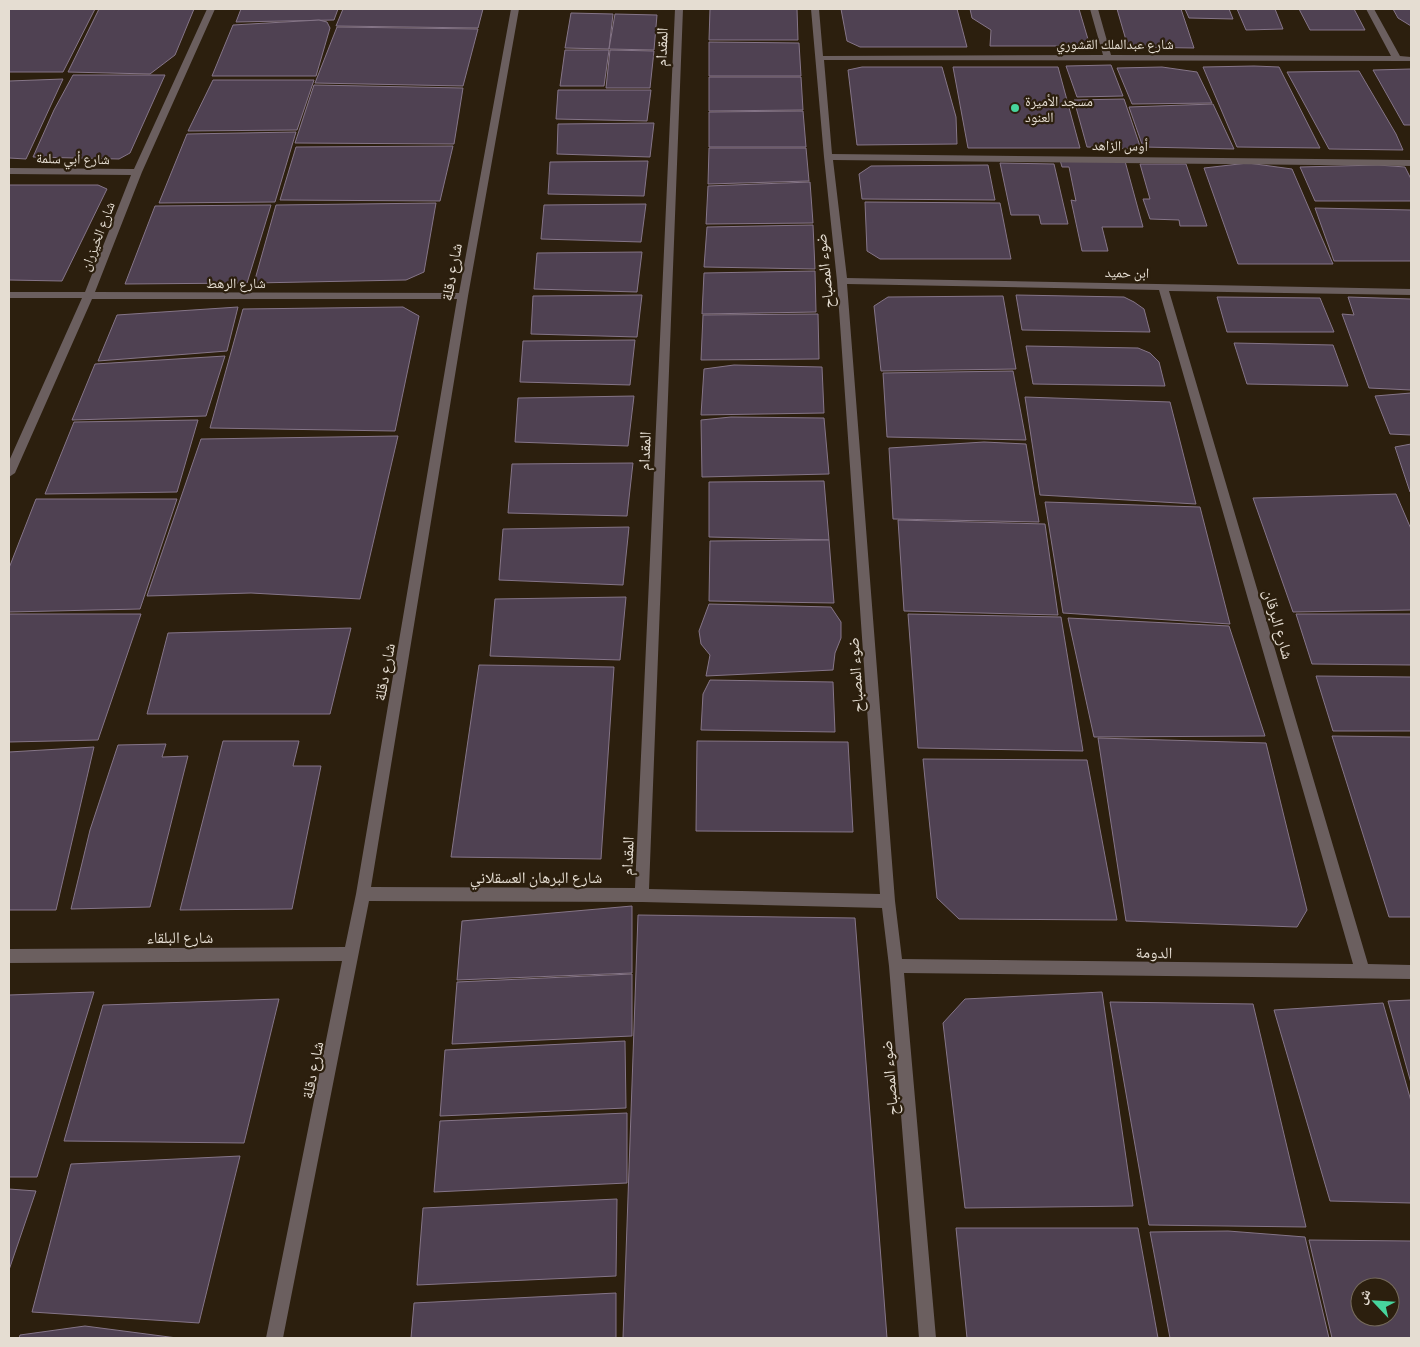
<svg xmlns="http://www.w3.org/2000/svg" width="1420" height="1347" viewBox="0 0 1420 1347" font-family="Manrope,'Noto Naskh Arabic',sans-serif">
<rect width="100%" height="100%" fill="#2c1f0e"/>
<!-- building -->
<g fill="#4f4152" stroke="#857588" fill-rule="evenodd">
<path d="M 9,9 L 95,9 L 63,72 L 9,72 Z"/>
<path d="M 99,9 L 194,9 L 175,55 L 150,74 L 68,72 Z"/>
<path d="M 241,9 L 338,9 L 334,20 L 236,22 Z"/>
<path d="M 343,9 L 483,9 L 478,28 L 336,26 Z"/>
<path d="M 710,9 L 797,9 L 798,40 L 709,40 Z"/>
<path d="M 841,9 L 957,9 L 967,47 L 860,47 L 847,41 Z"/>
<path d="M 970,9 L 1079,9 L 1090,46 L 990,46 L 991,30 L 972,18 Z"/>
<path d="M 1117,9 L 1181,9 L 1194,48 L 1128,47 Z"/>
<path d="M 1185,9 L 1229,9 L 1233,19 L 1189,18 Z"/>
<path d="M 1237,9 L 1275,9 L 1283,29 L 1246,30 Z"/>
<path d="M 1299,9 L 1354,9 L 1365,30 L 1310,30 Z"/>
<path d="M 1393,9 L 1411,9 L 1411,26 L 1398,18 Z"/>
<path d="M 571,13 L 613,14 L 609,49 L 565,48 Z"/>
<path d="M 615,14 L 657,15 L 654,50 L 609,49 Z"/>
<path d="M 319,20 L 327,22 L 330,28 L 316,76 L 212,76 L 233,25 Z"/>
<path d="M 337,27 L 478,29 L 463,86 L 315,83 Z"/>
<path d="M 709,42 L 799,43 L 801,76 L 709,76 Z"/>
<path d="M 565,50 L 609,50 L 604,86 L 560,86 Z"/>
<path d="M 610,50 L 654,51 L 650,88 L 606,88 Z"/>
<path d="M 1111,65 L 1123,96 L 1077,97 L 1066,66 Z"/>
<path d="M 1254,66 L 1279,67 L 1320,148 L 1237,147 L 1203,67 Z"/>
<path d="M 862,67 L 942,67 L 956,117 L 957,144 L 857,145 L 848,70 Z"/>
<path d="M 953,67 L 1058,67 L 1080,148 L 968,148 Z"/>
<path d="M 1162,67 L 1197,72 L 1212,103 L 1132,104 L 1117,68 Z"/>
<path d="M 1411,69 L 1411,125 L 1404,125 L 1373,70 Z"/>
<path d="M 1359,71 L 1396,134 L 1403,150 L 1329,149 L 1287,72 Z"/>
<path d="M 73,75 L 165,75 L 130,153 L 119,159 L 33,157 L 54,110 Z"/>
<path d="M 709,77 L 801,77 L 803,110 L 709,111 Z"/>
<path d="M 63,79 L 26,159 L 9,158 L 9,81 Z"/>
<path d="M 213,80 L 314,80 L 297,130 L 188,131 Z"/>
<path d="M 314,85 L 463,88 L 454,144 L 295,143 Z"/>
<path d="M 558,90 L 651,90 L 647,121 L 556,119 Z"/>
<path d="M 1124,99 L 1141,149 L 1087,147 L 1074,100 Z"/>
<path d="M 1213,104 L 1234,149 L 1143,147 L 1129,107 Z"/>
<path d="M 803,111 L 806,147 L 709,147 L 709,112 Z"/>
<path d="M 654,123 L 650,157 L 557,154 L 558,124 Z"/>
<path d="M 296,132 L 275,202 L 159,203 L 187,134 Z"/>
<path d="M 453,146 L 440,201 L 280,200 L 296,147 Z"/>
<path d="M 709,148 L 806,148 L 809,181 L 708,184 Z"/>
<path d="M 1060,160 L 1125,161 L 1143,227 L 1102,227 L 1108,251 L 1082,251 L 1071,200 L 1076,201 L 1069,167 L 1062,167 Z"/>
<path d="M 648,161 L 644,196 L 548,194 L 550,162 Z"/>
<path d="M 1000,163 L 1054,164 L 1068,224 L 1041,224 L 1039,215 L 1011,215 Z"/>
<path d="M 1248,163 L 1292,169 L 1333,264 L 1238,264 L 1204,168 Z"/>
<path d="M 1140,164 L 1186,164 L 1207,226 L 1180,226 L 1179,220 L 1150,219 L 1143,199 L 1150,199 Z"/>
<path d="M 988,165 L 995,200 L 862,199 L 859,174 L 871,166 Z"/>
<path d="M 1378,165 L 1405,167 L 1411,179 L 1411,201 L 1315,201 L 1300,167 Z"/>
<path d="M 810,182 L 813,223 L 706,224 L 708,186 Z"/>
<path d="M 9,185 L 98,185 L 107,189 L 62,281 L 9,280 Z"/>
<path d="M 865,202 L 1000,203 L 1011,259 L 880,259 L 867,251 Z"/>
<path d="M 436,203 L 424,272 L 406,280 L 254,283 L 276,205 Z"/>
<path d="M 646,204 L 641,242 L 541,239 L 544,205 Z"/>
<path d="M 271,205 L 247,283 L 125,284 L 155,206 Z"/>
<path d="M 1315,208 L 1411,210 L 1411,261 L 1334,261 Z"/>
<path d="M 813,225 L 815,269 L 704,267 L 707,227 Z"/>
<path d="M 642,252 L 637,292 L 534,289 L 537,253 Z"/>
<path d="M 815,271 L 816,312 L 702,314 L 704,273 Z"/>
<path d="M 642,295 L 637,337 L 531,334 L 533,296 Z"/>
<path d="M 1016,295 L 1124,297 L 1134,302 L 1144,309 L 1150,332 L 1022,330 Z"/>
<path d="M 1003,296 L 1016,369 L 881,371 L 874,306 L 888,297 Z"/>
<path d="M 1217,297 L 1320,298 L 1334,332 L 1227,332 Z"/>
<path d="M 1348,297 L 1411,299 L 1411,390 L 1369,388 L 1342,314 L 1354,315 Z"/>
<path d="M 238,307 L 227,351 L 98,361 L 117,315 Z"/>
<path d="M 403,307 L 419,316 L 395,431 L 210,428 L 243,309 Z"/>
<path d="M 818,314 L 819,359 L 701,360 L 703,315 Z"/>
<path d="M 635,340 L 630,385 L 520,382 L 523,341 Z"/>
<path d="M 1234,343 L 1333,345 L 1348,386 L 1247,384 Z"/>
<path d="M 1026,346 L 1138,348 L 1150,353 L 1159,362 L 1165,386 L 1033,384 Z"/>
<path d="M 225,356 L 206,416 L 72,420 L 95,364 Z"/>
<path d="M 734,365 L 822,367 L 824,413 L 701,415 L 704,369 Z"/>
<path d="M 1013,371 L 1026,440 L 887,437 L 883,373 Z"/>
<path d="M 1411,393 L 1411,435 L 1390,434 L 1375,396 Z"/>
<path d="M 634,396 L 628,446 L 515,442 L 518,398 Z"/>
<path d="M 1025,397 L 1170,402 L 1196,504 L 1040,495 Z"/>
<path d="M 731,417 L 824,418 L 829,474 L 702,477 L 701,420 Z"/>
<path d="M 198,420 L 177,492 L 45,494 L 74,422 Z"/>
<path d="M 398,436 L 360,599 L 251,593 L 147,596 L 201,439 Z"/>
<path d="M 984,442 L 1026,444 L 1039,522 L 893,519 L 889,448 Z"/>
<path d="M 1411,444 L 1411,492 L 1410,492 L 1395,447 Z"/>
<path d="M 633,463 L 627,516 L 508,513 L 512,464 Z"/>
<path d="M 824,481 L 829,540 L 709,537 L 709,482 Z"/>
<path d="M 1396,494 L 1411,529 L 1411,610 L 1293,612 L 1253,498 Z"/>
<path d="M 36,499 L 177,499 L 140,609 L 9,612 L 9,568 Z"/>
<path d="M 1045,502 L 1200,507 L 1230,624 L 1063,613 Z"/>
<path d="M 898,520 L 1045,524 L 1058,615 L 904,611 Z"/>
<path d="M 629,527 L 623,585 L 499,580 L 503,529 Z"/>
<path d="M 829,540 L 834,603 L 709,601 L 710,541 Z"/>
<path d="M 626,597 L 620,660 L 490,656 L 495,599 Z"/>
<path d="M 709,604 L 831,607 L 841,622 L 841,638 L 835,653 L 833,670 L 706,676 L 710,655 L 701,644 L 699,631 Z"/>
<path d="M 9,614 L 141,614 L 98,740 L 9,742 Z"/>
<path d="M 908,614 L 1061,617 L 1083,751 L 918,748 Z"/>
<path d="M 1296,614 L 1411,614 L 1411,665 L 1312,664 Z"/>
<path d="M 1068,618 L 1229,626 L 1265,736 L 1094,737 Z"/>
<path d="M 351,628 L 330,714 L 147,714 L 168,633 Z"/>
<path d="M 479,665 L 614,667 L 601,859 L 451,857 Z"/>
<path d="M 1316,676 L 1411,677 L 1411,731 L 1333,731 Z"/>
<path d="M 710,680 L 833,682 L 835,732 L 701,730 L 703,694 Z"/>
<path d="M 1332,736 L 1411,737 L 1411,917 L 1389,917 Z"/>
<path d="M 1098,738 L 1266,743 L 1307,910 L 1297,927 L 1126,921 Z"/>
<path d="M 223,741 L 299,741 L 293,766 L 321,766 L 292,909 L 180,910 Z"/>
<path d="M 697,741 L 848,742 L 853,832 L 696,831 Z"/>
<path d="M 166,744 L 162,757 L 188,756 L 150,907 L 71,909 L 90,830 L 118,745 Z"/>
<path d="M 94,747 L 56,910 L 9,910 L 9,752 Z"/>
<path d="M 923,759 L 1087,760 L 1117,920 L 959,919 L 937,898 Z"/>
<path d="M 632,906 L 632,973 L 457,980 L 462,921 Z"/>
<path d="M 638,915 L 855,918 L 887,1338 L 623,1338 Z"/>
<path d="M 632,974 L 632,1036 L 452,1044 L 457,982 Z"/>
<path d="M 94,992 L 37,1177 L 9,1177 L 9,995 Z"/>
<path d="M 1102,992 L 1133,1206 L 965,1208 L 943,1023 L 965,999 Z"/>
<path d="M 279,999 L 244,1143 L 64,1141 L 103,1005 Z"/>
<path d="M 1411,1000 L 1411,1083 L 1388,1001 Z"/>
<path d="M 1110,1002 L 1253,1004 L 1306,1227 L 1149,1225 Z"/>
<path d="M 1383,1003 L 1411,1101 L 1411,1203 L 1330,1201 L 1274,1010 Z"/>
<path d="M 625,1041 L 626,1108 L 440,1116 L 445,1050 Z"/>
<path d="M 627,1113 L 627,1183 L 434,1192 L 440,1121 Z"/>
<path d="M 240,1156 L 199,1323 L 32,1312 L 71,1164 Z"/>
<path d="M 9,1189 L 36,1191 L 9,1270 Z"/>
<path d="M 617,1199 L 616,1276 L 417,1285 L 423,1208 Z"/>
<path d="M 956,1228 L 1138,1228 L 1158,1338 L 967,1338 Z"/>
<path d="M 1228,1231 L 1305,1237 L 1329,1338 L 1170,1338 L 1150,1232 Z"/>
<path d="M 1309,1240 L 1411,1241 L 1411,1338 L 1332,1338 ZM 1360,1287 L 1390,1287 L 1390,1317 L 1360,1317 Z"/>
<path d="M 616,1293 L 616,1338 L 411,1338 L 414,1303 Z"/>
<path d="M 85,1326 L 177,1338 L 19,1338 L 20,1335 Z"/>
</g>
<g fill="none" stroke-linecap="round" stroke-linejoin="round">
<!-- street -->
<path fill="#6b5f5f" fill-rule="evenodd" d="M 207,9 L 215,9 L 142,172 L 95,292 L 459,293 L 511,9 L 519,9 L 468,296 L 371,887 L 635,888 L 675,9 L 683,9 L 649,889 L 880,894 L 837,281 L 824,157 L 811,9 L 819,9 L 823,56 L 1103,55 L 1090,9 L 1098,9 L 1111,55 L 1391,56 L 1366,9 L 1374,9 L 1400,56 L 1411,57 L 1411,61 L 824,60 L 832,154 L 1411,160 L 1411,166 L 833,160 L 847,278 L 1411,289 L 1411,295 L 1169,291 L 1368,964 L 1411,965 L 1411,979 L 904,973 L 936,1338 L 919,1338 L 889,966 L 882,908 L 642,902 L 369,901 L 283,1338 L 266,1338 L 342,961 L 9,963 L 9,949 L 345,947 L 356,894 L 457,299 L 92,299 L 15,473 L 9,477 L 9,461 L 82,298 L 9,298 L 9,292 L 85,292 L 131,175 L 9,174 L 9,168 L 134,169 ZM 847,284 L 1159,290 L 1353,964 L 902,959 L 895,901 Z"/>
</g>
<!-- markers -->
<circle fill="#47d49d" stroke="#2c1f0e" stroke-width="2" cx="1015" cy="108" r="5"/>
<g text-anchor="middle" dominant-baseline="central" stroke-width="4.5" stroke-linejoin="round" paint-order="stroke">
<!-- far-street labels -->
<g font-size="14" fill="#e5ddd2" stroke="#2c1f0e">
<text x="1115" y="43">شارع عبدالملك القشوري</text>
<text transform="translate(1120 145) rotate(1)">أوس الزاهد</text>
<text transform="translate(73 158) rotate(1)">شارع أبي سلمة</text>
<text transform="translate(97 236) rotate(-69)">شارع الخيزران</text>
<text transform="translate(1127 272) rotate(1)">ابن حميد</text>
<text x="236" y="282">شارع الرهط</text>
</g>
<!-- far-poi labels -->
<g font-size="14" fill="#e5ddd2" stroke="#2c1f0e" text-anchor="start">
<text x="1025" y="100">مسجد الأميرة<tspan x="1025" dy="16">العنود</tspan></text>
</g>
<!-- street labels -->
<g font-size="16" fill="#e5ddd2" stroke="#2c1f0e">
<text transform="translate(661 47) rotate(-88)">المقدام</text>
<text transform="translate(824 271) rotate(-96)">ضوء المصباح</text>
<text transform="translate(451 272) rotate(-80)">شارع دقلة</text>
<text transform="translate(644 451) rotate(-88)">المقدام</text>
<text transform="translate(1279 624) rotate(74)">شارع البرقان</text>
<text transform="translate(384 672) rotate(-80)">شارع دقلة</text>
<text transform="translate(855 675) rotate(-94)">ضوء المصباح</text>
<text transform="translate(627 856) rotate(-88)">المقدام</text>
<text x="536" y="877">شارع البرهان العسقلاني</text>
<text x="180" y="937">شارع البلقاء</text>
<text transform="translate(1154 952) rotate(1)">الدومة</text>
<text transform="translate(312 1070) rotate(-79)">شارع دقلة</text>
<text transform="translate(889 1078) rotate(-95)">ضوء المصباح</text>
</g>
</g>
<!-- border -->
<rect width="1420" height="1347" fill="none" stroke="#e5ddd2" stroke-width="20"/>
<!-- north arrow -->
<g transform="translate(1375 1302) rotate(295)"><circle r="24" fill="#2c1f0e" stroke="#766b5c"/>
<path d="M0-4L9 19L0 12L-9 19Z" fill="#47d49d"/>
<text y="-8" font-size="14" font-weight="bold" text-anchor="middle" fill="#e5ddd2">ش</text>
</g>
</svg>
